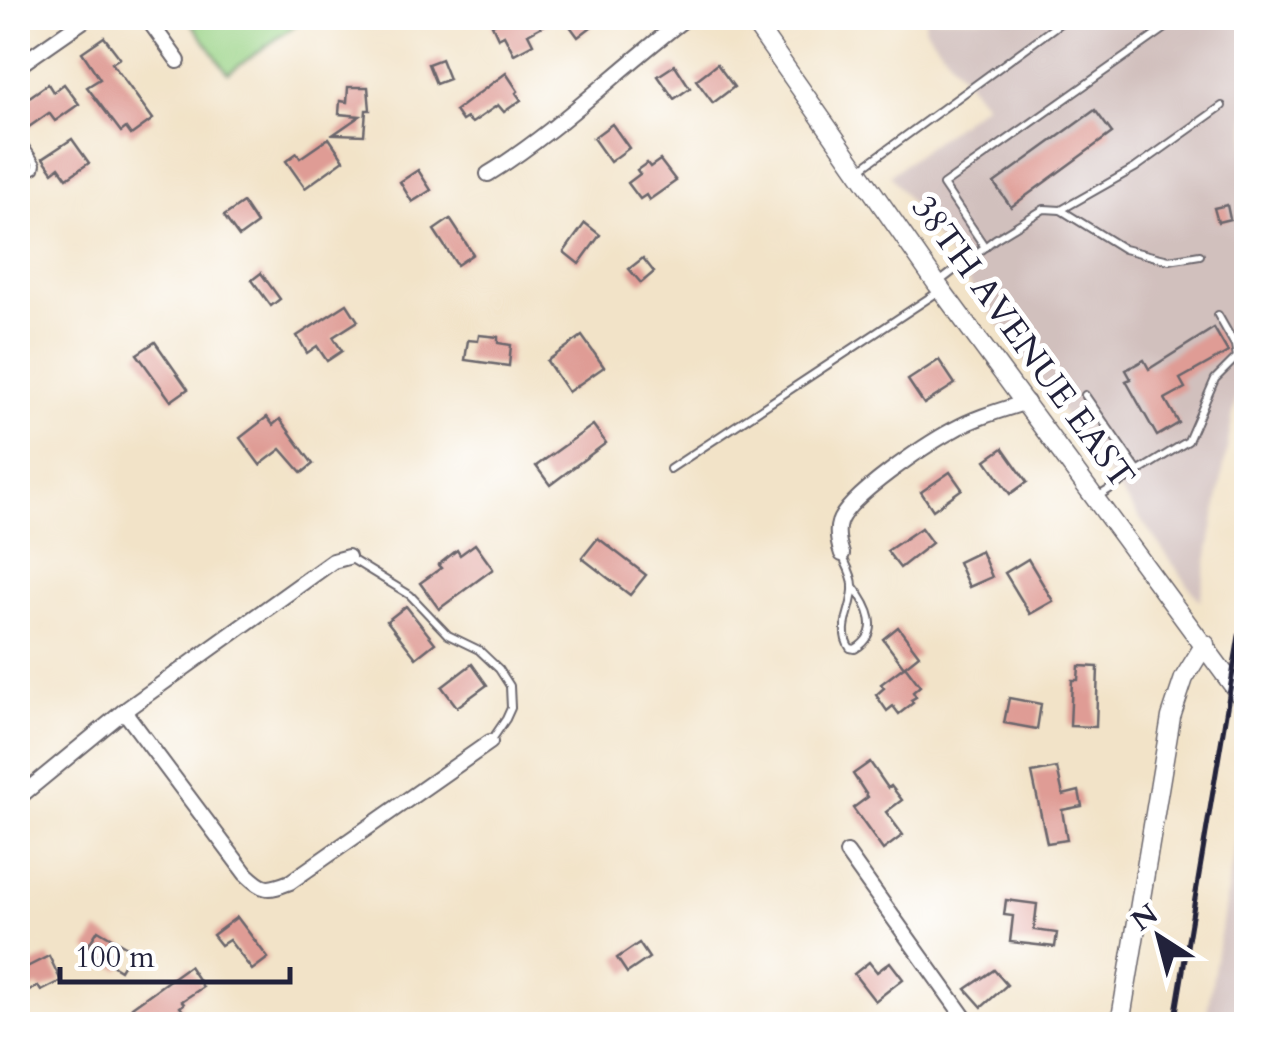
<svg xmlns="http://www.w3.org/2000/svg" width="1264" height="1042" viewBox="0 0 1264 1042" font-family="Cardo,serif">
<rect width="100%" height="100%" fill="#fff"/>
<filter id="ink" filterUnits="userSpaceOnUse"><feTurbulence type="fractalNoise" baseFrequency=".01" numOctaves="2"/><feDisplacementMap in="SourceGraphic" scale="20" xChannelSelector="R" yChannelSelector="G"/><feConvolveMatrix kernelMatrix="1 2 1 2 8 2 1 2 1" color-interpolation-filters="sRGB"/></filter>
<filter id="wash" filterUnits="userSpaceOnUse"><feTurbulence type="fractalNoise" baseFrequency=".0048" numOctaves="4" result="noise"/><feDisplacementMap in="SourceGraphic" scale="40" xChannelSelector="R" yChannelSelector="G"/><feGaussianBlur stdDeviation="2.25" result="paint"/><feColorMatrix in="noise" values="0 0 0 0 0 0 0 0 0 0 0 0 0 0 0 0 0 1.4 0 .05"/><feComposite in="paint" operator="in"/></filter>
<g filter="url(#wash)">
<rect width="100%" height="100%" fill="#f2e3c8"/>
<!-- industrial -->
<g fill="#d1c0bd">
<path d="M 926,18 L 1246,18 L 1246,343 L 1200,601 L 890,175 L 985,104 L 924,27 Z"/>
<path d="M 1246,780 L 1246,1024 L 1205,1024 Z"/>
</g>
<!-- green -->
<path fill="#9ad386" stroke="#5e7a60" stroke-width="2.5" d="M 188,18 L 306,18 L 228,73 Z"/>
<g id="blocks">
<!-- building -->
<g fill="#df9c95">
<path d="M 506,18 L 557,18 L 528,34 L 533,44 L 514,54 L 504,35 L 498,38 L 492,25 Z"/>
<path d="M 564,18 L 584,18 L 591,27 L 578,37 Z"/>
<path d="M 104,37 L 120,58 L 112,63 L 153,119 L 131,135 L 126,128 L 121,132 L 87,87 L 100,79 L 82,52 Z"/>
<path d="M 441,59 L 449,79 L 436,84 L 428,64 Z"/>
<path d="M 717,64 L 734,87 L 713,103 L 696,80 Z"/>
<path d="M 675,65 L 690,88 L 674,99 L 658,76 Z"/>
<path d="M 506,73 L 518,91 L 516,93 L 521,100 L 504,112 L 498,105 L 472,123 L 467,118 L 462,121 L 455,111 Z"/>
<path d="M 48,84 L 53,92 L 64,84 L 79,104 L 55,121 L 49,113 L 23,131 L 18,129 L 18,105 Z"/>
<path d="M 348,87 L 368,87 L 370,110 L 366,110 L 364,135 L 334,134 L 360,116 L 339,114 L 340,101 L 347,102 Z"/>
<path d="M 1095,110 L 1112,133 L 1011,207 L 994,183 Z"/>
<path d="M 612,124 L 629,148 L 610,162 L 593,138 Z"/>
<path d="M 329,138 L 344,160 L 305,188 L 286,161 L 297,153 L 300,158 Z"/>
<path d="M 72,139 L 89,163 L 67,178 L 59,167 L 53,172 L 43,158 Z"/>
<path d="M 660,160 L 676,181 L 649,200 L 646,195 L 640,199 L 628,183 L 640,174 L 637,170 L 647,163 L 650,167 Z"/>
<path d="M 418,170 L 431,190 L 412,202 L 400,182 Z"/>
<path d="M 243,203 L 257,224 L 239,237 L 224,216 Z"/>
<path d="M 1227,205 L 1230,219 L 1218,222 L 1214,208 Z"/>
<path d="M 450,219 L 473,254 L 457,265 L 434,230 Z"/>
<path d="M 585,223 L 600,235 L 579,264 L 564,252 Z"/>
<path d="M 643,258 L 654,272 L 641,283 L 629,269 Z"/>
<path d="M 261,273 L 280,299 L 271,306 L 252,280 Z"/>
<path d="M 347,304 L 358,321 L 333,337 L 342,351 L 327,361 L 317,346 L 307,353 L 297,336 Z"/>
<path d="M 1214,328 L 1228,352 L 1180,379 L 1185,388 L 1165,399 L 1179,423 L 1157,436 L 1126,381 L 1131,379 L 1126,370 L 1144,360 L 1149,369 Z"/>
<path d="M 479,335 L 498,337 L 498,343 L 511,345 L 509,366 L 465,360 L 468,340 L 478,341 Z"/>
<path d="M 582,336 L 604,367 L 568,392 L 547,361 Z"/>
<path d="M 155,342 L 188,389 L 171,401 L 137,354 Z"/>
<path d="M 939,360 L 955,384 L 924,404 L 908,380 Z"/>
<path d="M 267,417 L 273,425 L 280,419 L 313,464 L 302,473 L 281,449 L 260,465 L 240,438 Z"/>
<path d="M 593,425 L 606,443 L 550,485 L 536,466 Z"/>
<path d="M 1003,448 L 1027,482 L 1010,494 L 986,460 Z"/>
<path d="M 950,472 L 962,489 L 933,510 L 921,492 Z"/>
<path d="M 921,528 L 932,543 L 900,568 L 887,551 Z"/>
<path d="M 598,538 L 646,575 L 630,595 L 582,558 Z"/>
<path d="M 475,544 L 493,569 L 439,609 L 420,583 L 441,568 L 438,565 L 457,550 L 460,555 Z"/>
<path d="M 981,551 L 992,577 L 969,587 L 958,562 Z"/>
<path d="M 1028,559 L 1053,601 L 1030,614 L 1005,573 Z"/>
<path d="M 406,606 L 435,643 L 416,658 L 387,621 Z"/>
<path d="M 898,627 L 919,655 L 904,667 L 883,639 Z"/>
<path d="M 472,664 L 487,685 L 457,707 L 442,687 Z"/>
<path d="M 905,666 L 920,686 L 913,692 L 916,697 L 911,700 L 913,703 L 899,714 L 893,706 L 887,711 L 876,695 L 884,688 L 881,684 Z"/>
<path d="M 1079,666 L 1098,667 L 1096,727 L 1070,726 L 1072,680 L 1078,680 Z"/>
<path d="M 1009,698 L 1041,704 L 1037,729 L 1004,723 Z"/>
<path d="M 870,762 L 888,788 L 891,786 L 902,800 L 886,812 L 903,835 L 883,850 L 853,808 L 868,797 L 853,774 Z"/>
<path d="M 1057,768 L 1063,795 L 1079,791 L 1082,806 L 1062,810 L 1067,840 L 1047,843 L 1032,773 Z"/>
<path d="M 1006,900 L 1037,904 L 1034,930 L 1057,933 L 1055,947 L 1010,942 L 1013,916 L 1004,915 Z"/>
<path d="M 237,917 L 268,958 L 252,970 L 229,940 L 221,945 L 213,935 Z"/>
<path d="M 98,930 L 132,950 L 120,970 L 86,949 Z"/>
<path d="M 639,943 L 649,958 L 627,973 L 617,958 Z"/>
<path d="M 49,956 L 61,981 L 41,991 L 38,986 L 29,991 L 19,971 Z"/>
<path d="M 869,962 L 877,972 L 890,962 L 903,979 L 875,1001 L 854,974 Z"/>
<path d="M 189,966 L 203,987 L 182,1001 L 184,1004 L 180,1007 L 193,1024 L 145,1024 L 132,1007 Z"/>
<path d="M 994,970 L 1007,985 L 982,1007 L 966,989 Z"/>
</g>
</g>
</g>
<g filter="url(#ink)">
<use href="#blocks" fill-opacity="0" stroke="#6b666c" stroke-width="2.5"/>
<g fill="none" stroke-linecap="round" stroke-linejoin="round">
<defs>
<g id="service">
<path d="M 18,136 L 37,164 L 36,169 L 30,172 L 25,170 L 18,160"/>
<path d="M 859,170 L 1067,18"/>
<path d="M 1061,210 L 1135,168 L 1222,106"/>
<path d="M 985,247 L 943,185 L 1180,18"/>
<path d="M 938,283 L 995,239 L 1044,209 L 1061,210 L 1124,249 L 1169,260 L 1200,255"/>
<path d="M 1085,395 L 1138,471"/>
<path d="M 670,469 L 941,290"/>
<path d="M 1097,497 L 1188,441 L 1215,379 L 1237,357 L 1235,345 L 1218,315"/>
<path d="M 842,555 C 846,564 853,576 853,585 C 855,607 836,628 850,648 L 855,649 C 883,633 869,606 853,586"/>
<path d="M 348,557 L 410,595 L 448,635 L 479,650 L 499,669 L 510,686 L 511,708 L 506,719 L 491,741"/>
</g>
<g id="minor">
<path d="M 147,18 L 178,61"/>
<path d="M 18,66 L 87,18"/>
<path d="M 488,174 C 560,130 619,68 686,18"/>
<path d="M 842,554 C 839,545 836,532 839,523 C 847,497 927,444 953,430 C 976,417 1002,410 1027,402"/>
<path d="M 124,711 L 246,874 C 264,891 267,891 290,882 L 490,742"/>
<path d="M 18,798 L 124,711 L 333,561 L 348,557"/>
<path d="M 847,853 L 969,1024"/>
</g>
<g id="tertiary">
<path d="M 751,18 L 937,284 L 1246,703"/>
<path d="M 1120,1024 L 1171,717 L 1184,678 L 1205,644"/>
</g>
</defs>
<!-- service casing -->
<use href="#service" stroke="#6b666c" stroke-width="10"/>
<!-- minor casing -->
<use href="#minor" stroke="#6b666c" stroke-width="18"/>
<!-- tertiary casing -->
<use href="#tertiary" stroke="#6b666c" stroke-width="21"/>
<!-- service -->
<use href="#service" stroke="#fff" stroke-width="6"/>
<!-- minor -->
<use href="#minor" stroke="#fff" stroke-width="14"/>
<!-- tertiary -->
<use href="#tertiary" stroke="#fff" stroke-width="18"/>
<!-- rail -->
<path stroke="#22223b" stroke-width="5" d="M 1174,1024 L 1246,594"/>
</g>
</g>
<g text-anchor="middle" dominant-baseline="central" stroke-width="10" stroke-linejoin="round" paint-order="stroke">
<!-- street labels -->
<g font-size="35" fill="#22223b" stroke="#fff">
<text transform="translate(1023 342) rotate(54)">38TH AVENUE EAST</text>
</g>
</g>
<!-- margin -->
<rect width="1264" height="1042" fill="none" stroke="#fff" stroke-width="60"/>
<!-- north arrow -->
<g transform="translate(1159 937) rotate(324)" stroke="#ffffff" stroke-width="8" paint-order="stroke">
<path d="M0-8L18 38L0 25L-18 38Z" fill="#22223b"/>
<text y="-15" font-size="28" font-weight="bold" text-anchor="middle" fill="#22223b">N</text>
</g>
<!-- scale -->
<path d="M60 967v15h230v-15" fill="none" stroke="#22223b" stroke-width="5"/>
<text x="75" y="967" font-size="30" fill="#22223b" stroke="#ffffff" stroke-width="8" paint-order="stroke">100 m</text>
</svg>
